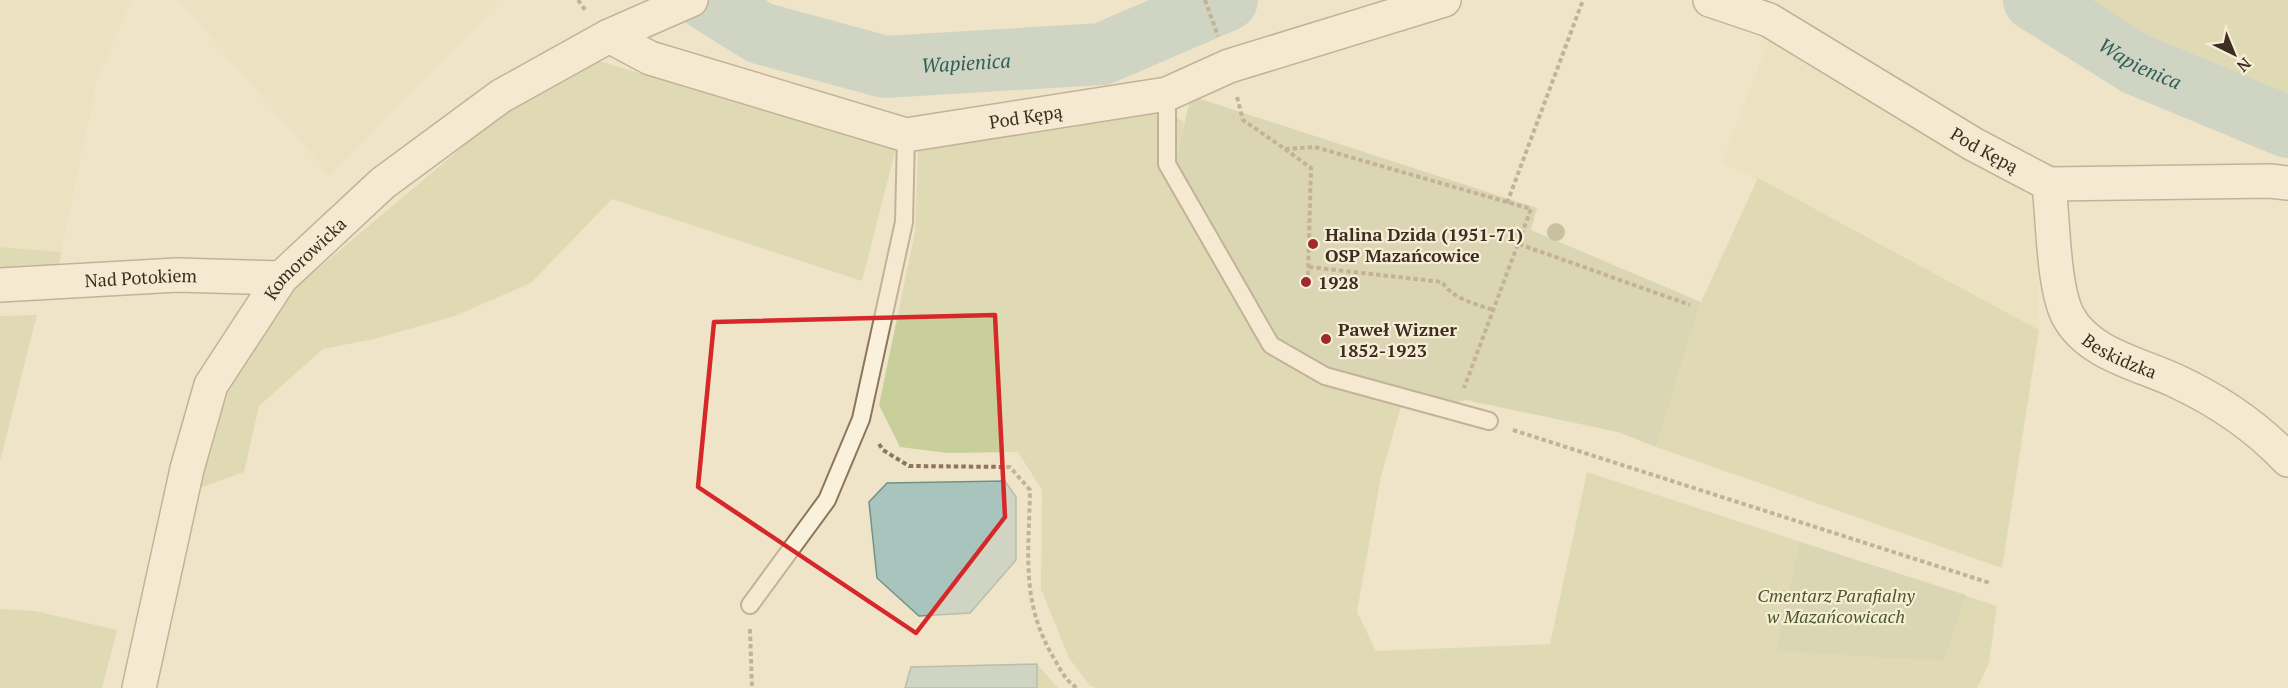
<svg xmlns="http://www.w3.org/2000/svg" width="2288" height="688" viewBox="0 0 2288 688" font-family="'PT Serif',serif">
<rect width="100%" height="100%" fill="#f0e4c8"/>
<!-- farmland -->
<g fill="#e6deb5">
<path d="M 0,0 L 132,0 L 97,80 L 61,252 L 0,247 Z"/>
<path d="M 179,0 L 500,0 L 330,176 Z"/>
<path d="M 1770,38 L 2015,182 L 2036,207 L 2039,330 L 1835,218 L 1722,162 Z"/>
</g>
<!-- green -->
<g fill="#c9cf9b">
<path d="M 2067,0 L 2288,0 L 2288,100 L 2201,71 Z"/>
<path d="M 599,61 L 896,148 L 862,281 L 612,199 L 531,283 L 455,316 L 374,339 L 323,349 L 259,406 L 244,472 L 194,490 L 220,402 L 239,355 L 302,282 L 510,107 Z"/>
<path d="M 1163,109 L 1184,122 L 1175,162 L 1405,392 L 1381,476 L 1357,612 L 1376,651 L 1550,644 L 1587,472 L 1997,606 L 1989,663 L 1977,688 L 1096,688 L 1090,686 L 1069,658 L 1041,589 L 1042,490 L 1018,452 L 947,453 L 900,447 L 879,405 L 915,232 L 918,151 Z"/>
<path d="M 1758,178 L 2039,330 L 2002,568 L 1656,447 L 1701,302 Z"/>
<path d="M 0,247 L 61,252 L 59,265 L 0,268 Z"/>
<path d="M 37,315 L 0,461 L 0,316 Z"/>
<path d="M 0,609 L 35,611 L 117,630 L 102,688 L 0,688 Z"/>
<path d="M 1037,664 L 1058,688 L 1037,688 Z"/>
</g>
<!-- cemetery -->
<g fill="#bfc49a">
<path d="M 1191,96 L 1537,208 L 1531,230 L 1701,302 L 1656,447 L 1618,432 L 1466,400 L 1449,405 L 1325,369 L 1280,339 L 1175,162 Z"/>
<path d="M 1800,542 L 1966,595 L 1944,661 L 1776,651 Z"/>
</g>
<!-- water -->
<g fill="#a9c4bc" stroke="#6f938a" stroke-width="1.5">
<path d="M 1005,481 L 1016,497 L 1016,560 L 970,613 L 919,616 L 877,578 L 869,502 L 887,483 Z"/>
<path d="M 1037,664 L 1037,688 L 905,688 L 911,667 Z"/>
</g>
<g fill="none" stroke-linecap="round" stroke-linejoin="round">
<!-- river -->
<g stroke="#a9c4bc" stroke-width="62">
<path id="s1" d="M 707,0 L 760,33 L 885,67 L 1102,54 L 1227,0"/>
<path id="s2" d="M 2034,0 L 2136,64 L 2288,127"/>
</g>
<defs>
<g id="service">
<path d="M 1167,94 L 1167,164 L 1271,345 L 1325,376 L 1489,421"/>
<path d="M 750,605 L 827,500 L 861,419 L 904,222 L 906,135"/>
</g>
<g id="minor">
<path id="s3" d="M 1710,0 L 1769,20 L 1973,144 L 2049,184 L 2270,181 L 2288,183"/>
<path id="s4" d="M 609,36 L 650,58 L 906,135 L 1167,94 L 1229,66 L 1444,0"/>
<path id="s5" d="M 2049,184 C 2053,218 2053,288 2068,316 C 2088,354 2140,364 2176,381 C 2219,401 2256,426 2288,460"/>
<path id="s6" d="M 0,285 L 177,275 L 281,278"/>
</g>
<g id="tertiary">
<path id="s7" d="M 139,688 L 187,469 L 211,385 L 281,278 L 383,183 L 501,96 L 609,36 L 691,0"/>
</g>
</defs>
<!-- service casing -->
<use href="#service" stroke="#8d765c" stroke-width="20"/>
<!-- minor casing -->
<use href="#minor" stroke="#8d765c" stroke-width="36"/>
<!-- tertiary casing -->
<use href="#tertiary" stroke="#8d765c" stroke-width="36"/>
<!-- path -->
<g stroke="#8d765c" stroke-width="4" stroke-dasharray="4.5 3" stroke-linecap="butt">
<path d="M 578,0 L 586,11"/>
<path d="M 1205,0 L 1218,36"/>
<path d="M 1237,97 L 1243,120 L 1285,149 L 1315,147 L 1531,209 L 1464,388"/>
<path d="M 1285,149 L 1311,168 L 1308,275"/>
<path d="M 1507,203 L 1583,0"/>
<path d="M 1519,244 L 1690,305"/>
<path d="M 1309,267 L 1442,282 C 1453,299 1475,304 1494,310"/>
<path d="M 1513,430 L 1990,583"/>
<path d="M 879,444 L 883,450 L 909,466 L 1010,467 L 1030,490 C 1029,553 1020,603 1055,660 C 1061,671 1066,681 1077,688"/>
<path d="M 750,629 L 752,688"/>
</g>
<!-- service -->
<use href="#service" stroke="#faf1dc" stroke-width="16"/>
<!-- minor -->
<use href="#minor" stroke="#faf1dc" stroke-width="33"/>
<!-- tertiary -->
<use href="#tertiary" stroke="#faf1dc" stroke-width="33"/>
</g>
<!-- trees -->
<circle fill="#96986f" cx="1556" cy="232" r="9"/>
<!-- marked area -->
<path d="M0 0H2288V688H0ZM 995,315 L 1005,517 L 916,633 L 698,487 L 714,322 Z" fill="#f0e4c8" fill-opacity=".55" fill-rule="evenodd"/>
<path fill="none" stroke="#d62828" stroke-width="4.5" stroke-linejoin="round" d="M 995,315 L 1005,517 L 916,633 L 698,487 L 714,322 Z"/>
<!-- markers -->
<g fill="#9e2a2b" stroke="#f7eed8" stroke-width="2">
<circle cx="1313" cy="244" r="6"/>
<circle cx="1306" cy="282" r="6"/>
<circle cx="1326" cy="339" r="6"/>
</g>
<g text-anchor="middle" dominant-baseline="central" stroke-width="4.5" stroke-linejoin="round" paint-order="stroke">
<!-- street labels -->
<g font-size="18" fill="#3d2e20" stroke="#f7eed8">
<text stroke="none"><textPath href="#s4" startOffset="435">Pod Kępą</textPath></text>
<text stroke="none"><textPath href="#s3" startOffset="314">Pod Kępą</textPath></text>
<text stroke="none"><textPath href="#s7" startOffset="470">Komorowicka</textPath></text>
<text stroke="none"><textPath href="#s6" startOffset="141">Nad Potokiem</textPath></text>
<text stroke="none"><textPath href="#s5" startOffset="201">Beskidzka</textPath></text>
</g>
<!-- poi labels -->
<g font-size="18" font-weight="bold" fill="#3d2e20" stroke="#f7eed8" text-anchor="start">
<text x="1325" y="234">Halina Dzida (1951-71)<tspan x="1325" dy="21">OSP Mazańcowice</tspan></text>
<text x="1318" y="282">1928</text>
<text x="1338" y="329">Paweł Wizner<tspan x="1338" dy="21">1852-1923</tspan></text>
</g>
<!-- park labels -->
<g font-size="18" font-style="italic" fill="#4d5a26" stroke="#f7eed8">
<text x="1836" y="595">Cmentarz Parafialny<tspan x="1836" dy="21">w Mazańcowicach</tspan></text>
</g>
<!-- water labels -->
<g font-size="20" font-style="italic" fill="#2f5d5a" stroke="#f7eed8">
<text stroke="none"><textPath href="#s1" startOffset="273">Wapienica</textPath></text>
<text stroke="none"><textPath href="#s2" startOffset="124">Wapienica</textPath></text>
</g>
</g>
<!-- north arrow -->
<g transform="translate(2234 54) rotate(137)" stroke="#f7eed8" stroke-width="4.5" paint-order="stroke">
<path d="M0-4.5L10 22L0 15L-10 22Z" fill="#3d2e20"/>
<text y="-9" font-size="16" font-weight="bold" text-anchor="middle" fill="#3d2e20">N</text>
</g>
</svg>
